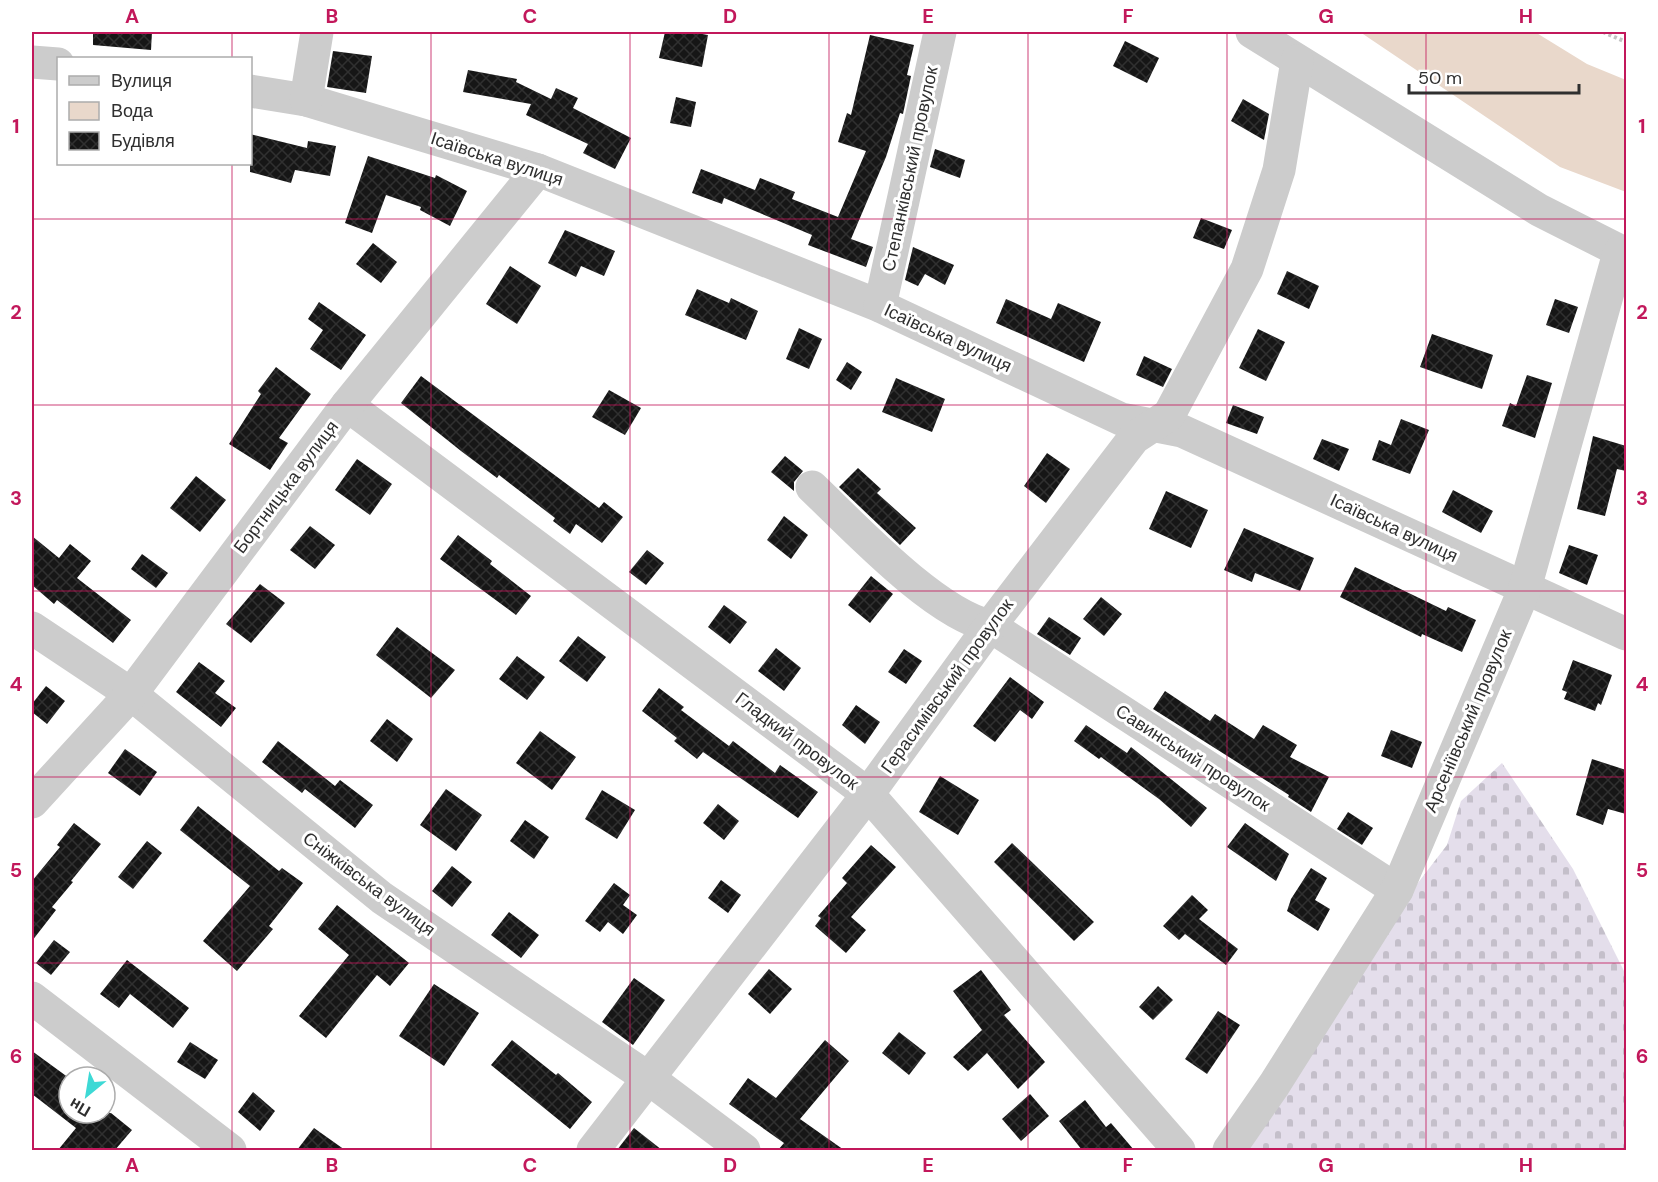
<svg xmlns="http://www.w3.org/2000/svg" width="1658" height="1182" viewBox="0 0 1658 1182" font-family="'DM Sans',sans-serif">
<defs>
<pattern id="cemetery-stones" width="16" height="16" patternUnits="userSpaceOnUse" patternTransform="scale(1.5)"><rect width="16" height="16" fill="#e4deeb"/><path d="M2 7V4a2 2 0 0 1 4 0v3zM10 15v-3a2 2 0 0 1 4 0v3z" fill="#c4bfca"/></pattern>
<pattern id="building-cross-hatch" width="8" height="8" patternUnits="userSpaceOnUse" patternTransform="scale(1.5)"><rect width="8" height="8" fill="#161616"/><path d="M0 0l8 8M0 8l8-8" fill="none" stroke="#303030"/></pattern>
</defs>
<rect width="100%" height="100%" fill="#fff"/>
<!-- cemetery -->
<path fill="url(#cemetery-stones)" d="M 1502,763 L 1573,869 L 1626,975 L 1626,1150 L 1240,1150 L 1348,974 L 1447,845 L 1461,801 Z"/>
<!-- water -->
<path fill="#e9d8cb" d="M 1360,32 L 1535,32 L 1587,64 L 1626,80 L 1626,192 L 1560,167 Z"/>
<!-- building -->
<g fill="url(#building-cross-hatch)">
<path d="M 93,32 L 152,32 L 151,50 L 93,45 Z"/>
<path d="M 665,32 L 691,32 L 708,35 L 702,67 L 659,58 Z"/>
<path d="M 870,35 L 914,45 L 907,75 L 911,76 L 903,114 L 900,113 L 886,157 L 851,239 L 873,247 L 866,267 L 808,245 L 812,235 L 724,198 L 722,204 L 692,193 L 701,169 L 755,190 L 760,178 L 795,192 L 792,199 L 838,217 L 866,151 L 838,142 L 847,113 L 851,115 Z"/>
<path d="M 1125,41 L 1159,58 L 1147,83 L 1113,66 Z"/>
<path d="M 333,51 L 372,56 L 366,93 L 327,87 Z"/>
<path d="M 468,70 L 517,79 L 516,82 L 551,99 L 556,88 L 578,98 L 573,108 L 631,138 L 615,169 L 583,153 L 588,144 L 526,115 L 531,104 L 463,92 Z"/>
<path d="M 676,97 L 696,102 L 691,127 L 670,123 Z"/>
<path d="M 1243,99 L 1269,114 L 1264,140 L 1231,121 Z"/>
<path d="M 250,134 L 307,148 L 308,141 L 336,146 L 330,176 L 295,170 L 291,183 L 250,172 Z"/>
<path d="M 935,149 L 965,160 L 960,178 L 930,167 Z"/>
<path d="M 368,156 L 435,178 L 436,175 L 467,191 L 450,226 L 420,210 L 421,207 L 386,195 L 372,233 L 345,223 Z"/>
<path d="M 1201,218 L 1232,230 L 1224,249 L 1193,238 Z"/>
<path d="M 565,230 L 615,251 L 604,276 L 581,266 L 576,277 L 548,263 Z"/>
<path d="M 373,243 L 397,262 L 381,283 L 356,264 Z"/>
<path d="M 913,247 L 954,265 L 945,285 L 925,274 L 918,286 L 905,280 Z"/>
<path d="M 510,266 L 541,286 L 517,324 L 486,304 Z"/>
<path d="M 1287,271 L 1319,286 L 1309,309 L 1277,294 Z"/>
<path d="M 697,289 L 729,303 L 731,298 L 758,311 L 746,340 L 685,315 Z"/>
<path d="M 1006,299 L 1051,319 L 1058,303 L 1101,322 L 1084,362 L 996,323 Z"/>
<path d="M 1555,299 L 1578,307 L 1569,333 L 1546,325 Z"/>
<path d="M 319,302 L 366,335 L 341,370 L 310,349 L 323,330 L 308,319 Z"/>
<path d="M 799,328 L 822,339 L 809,369 L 786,359 Z"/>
<path d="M 1258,329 L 1285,342 L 1266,381 L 1239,368 Z"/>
<path d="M 1432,334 L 1493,355 L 1482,389 L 1420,367 Z"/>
<path d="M 1144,356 L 1172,369 L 1163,387 L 1136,375 Z"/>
<path d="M 847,362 L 862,372 L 851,390 L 836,380 Z"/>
<path d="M 276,367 L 311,394 L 279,438 L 288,443 L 270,470 L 229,444 L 261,394 L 258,391 Z"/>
<path d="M 1527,375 L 1552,383 L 1535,438 L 1502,426 L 1510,403 L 1516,406 Z"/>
<path d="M 421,376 L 599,508 L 604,502 L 623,517 L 602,543 L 576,524 L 570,534 L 553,521 L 555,518 L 499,475 L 497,478 L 461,451 L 401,403 Z"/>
<path d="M 896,378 L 945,399 L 932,432 L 882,412 Z"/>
<path d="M 609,390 L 641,408 L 625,435 L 592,417 Z"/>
<path d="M 1233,405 L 1264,417 L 1257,434 L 1226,423 Z"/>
<path d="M 1401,419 L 1429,430 L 1410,474 L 1372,460 L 1379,440 L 1391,445 Z"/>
<path d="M 1593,436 L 1626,446 L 1626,471 L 1617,469 L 1605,516 L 1577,509 Z"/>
<path d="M 1322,439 L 1349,449 L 1339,471 L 1313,459 Z"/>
<path d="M 1047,453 L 1070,469 L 1046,503 L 1024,486 Z"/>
<path d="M 785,456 L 803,471 L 794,482 L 794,491 L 771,472 Z"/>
<path d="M 357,459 L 392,484 L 370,515 L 335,490 Z"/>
<path d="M 858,468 L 881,489 L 877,493 L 916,528 L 900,545 L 839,487 Z"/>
<path d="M 196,476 L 226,500 L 200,532 L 170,508 Z"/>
<path d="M 1453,490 L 1493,511 L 1481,533 L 1442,512 Z"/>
<path d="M 1166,491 L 1208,510 L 1191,548 L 1149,529 Z"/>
<path d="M 784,516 L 808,535 L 791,559 L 767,540 Z"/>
<path d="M 310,526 L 335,545 L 315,569 L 290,550 Z"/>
<path d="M 1244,528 L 1314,558 L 1300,591 L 1255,573 L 1252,582 L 1224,570 Z"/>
<path d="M 458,535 L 492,561 L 490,564 L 531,596 L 516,615 L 440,559 Z"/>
<path d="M 32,536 L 59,558 L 70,544 L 91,561 L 77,578 L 131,620 L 113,643 L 57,600 L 54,604 L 32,585 Z"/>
<path d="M 1569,545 L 1598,555 L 1587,585 L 1559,573 Z"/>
<path d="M 647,550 L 664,563 L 646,585 L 629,572 Z"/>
<path d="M 142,554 L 168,573 L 156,588 L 131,569 Z"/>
<path d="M 1355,567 L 1446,611 L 1448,607 L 1476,620 L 1462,652 L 1422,634 L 1421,637 L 1340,597 Z"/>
<path d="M 871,576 L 893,594 L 870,623 L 848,605 Z"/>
<path d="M 260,584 L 285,603 L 251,643 L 226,624 Z"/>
<path d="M 1101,597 L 1122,614 L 1104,636 L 1083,619 Z"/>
<path d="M 724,605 L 747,622 L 730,644 L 708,627 Z"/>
<path d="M 1049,617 L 1081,638 L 1070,655 L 1037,634 Z"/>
<path d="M 397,627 L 455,670 L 431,698 L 376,655 Z"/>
<path d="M 578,636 L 606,657 L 587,682 L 559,661 Z"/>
<path d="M 776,648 L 801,668 L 784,691 L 758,671 Z"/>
<path d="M 904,649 L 922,661 L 906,684 L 888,672 Z"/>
<path d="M 517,656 L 545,677 L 527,700 L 499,679 Z"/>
<path d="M 1573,660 L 1612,675 L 1601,705 L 1598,703 L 1595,711 L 1564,699 L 1567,692 L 1562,690 Z"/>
<path d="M 199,662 L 225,681 L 215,693 L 236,708 L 221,727 L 176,692 Z"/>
<path d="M 1010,677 L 1044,702 L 1032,719 L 1020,710 L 995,742 L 973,726 Z"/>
<path d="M 46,686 L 65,701 L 47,724 L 32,712 L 32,704 Z"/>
<path d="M 659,688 L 684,707 L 681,710 L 729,746 L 733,741 L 775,773 L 780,765 L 818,792 L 798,818 L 703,752 L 697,759 L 674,741 L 677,738 L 642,711 Z"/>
<path d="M 1165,691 L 1210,721 L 1215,714 L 1254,739 L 1263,725 L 1297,745 L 1290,757 L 1329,777 L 1311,812 L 1288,797 L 1289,795 L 1153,709 Z"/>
<path d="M 856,705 L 880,722 L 865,744 L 842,725 Z"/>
<path d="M 387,719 L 413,739 L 397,762 L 370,741 Z"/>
<path d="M 1086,725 L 1127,753 L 1131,747 L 1207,808 L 1191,827 L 1159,799 L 1101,757 L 1099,759 L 1074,741 Z"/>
<path d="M 1391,730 L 1422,742 L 1412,768 L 1381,756 Z"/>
<path d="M 540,731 L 576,757 L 552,790 L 516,763 Z"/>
<path d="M 278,741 L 335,786 L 340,780 L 373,805 L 355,828 L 305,789 L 302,793 L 262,762 Z"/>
<path d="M 125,749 L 157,772 L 140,796 L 108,773 Z"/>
<path d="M 1592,759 L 1626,770 L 1626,814 L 1608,809 L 1603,825 L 1576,815 Z"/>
<path d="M 940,776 L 979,800 L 958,835 L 919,812 Z"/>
<path d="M 446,789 L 482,815 L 456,851 L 420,825 Z"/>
<path d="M 602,790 L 635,810 L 617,839 L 585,819 Z"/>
<path d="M 718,804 L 739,821 L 724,840 L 703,823 Z"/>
<path d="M 198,806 L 279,871 L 282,868 L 303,883 L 269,926 L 273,929 L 237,971 L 203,941 L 250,886 L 180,830 Z"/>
<path d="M 1348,812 L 1373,828 L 1362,845 L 1337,829 Z"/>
<path d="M 525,820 L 549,837 L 534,859 L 510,841 Z"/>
<path d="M 74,823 L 101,844 L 71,881 L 73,882 L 52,907 L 56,910 L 32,941 L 32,881 L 60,847 L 57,845 Z"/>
<path d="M 1245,823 L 1289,854 L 1276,881 L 1227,847 Z"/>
<path d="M 147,841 L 162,853 L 133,889 L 118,877 Z"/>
<path d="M 1012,843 L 1094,922 L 1074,941 L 994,862 Z"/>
<path d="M 871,845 L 896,867 L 851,917 L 866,930 L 846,953 L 815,926 L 821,918 L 818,916 L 847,883 L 842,878 Z"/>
<path d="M 452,866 L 472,882 L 452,907 L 432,891 Z"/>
<path d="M 1311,868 L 1327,878 L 1315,900 L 1330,909 L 1318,931 L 1287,911 L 1291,899 Z"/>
<path d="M 721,880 L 741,895 L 728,913 L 708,898 Z"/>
<path d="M 614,883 L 630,895 L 623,905 L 637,915 L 623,934 L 608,922 L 600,932 L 585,921 Z"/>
<path d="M 1192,895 L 1208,910 L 1199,919 L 1238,949 L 1226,965 L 1185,934 L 1179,940 L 1163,926 Z"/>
<path d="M 337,905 L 409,963 L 390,986 L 377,975 L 326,1038 L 299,1016 L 349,955 L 318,929 Z"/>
<path d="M 509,912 L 539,935 L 521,958 L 491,935 Z"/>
<path d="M 54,940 L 70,952 L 51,975 L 36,963 Z"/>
<path d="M 127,960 L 189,1008 L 173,1028 L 130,994 L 119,1008 L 100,994 Z"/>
<path d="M 769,969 L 792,989 L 770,1014 L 748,994 Z"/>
<path d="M 981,970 L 1011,1010 L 1004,1015 L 1045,1062 L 1018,1089 L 987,1053 L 968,1071 L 953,1057 L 982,1030 L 953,991 Z"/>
<path d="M 634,978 L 665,1000 L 633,1045 L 602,1022 Z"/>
<path d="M 434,984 L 479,1013 L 444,1066 L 399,1036 Z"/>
<path d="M 1158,986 L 1173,1000 L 1153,1020 L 1139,1007 Z"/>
<path d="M 1218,1011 L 1240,1025 L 1207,1074 L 1185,1059 Z"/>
<path d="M 899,1032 L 926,1053 L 909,1075 L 882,1053 Z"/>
<path d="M 512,1040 L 556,1075 L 558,1073 L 592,1102 L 570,1129 L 491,1065 Z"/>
<path d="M 825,1040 L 849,1061 L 800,1119 L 844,1150 L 778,1150 L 784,1143 L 729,1104 L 748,1078 L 776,1098 Z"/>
<path d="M 190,1042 L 218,1060 L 205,1079 L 177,1062 Z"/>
<path d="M 32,1051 L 69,1078 L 69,1113 L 111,1113 L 132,1130 L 115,1150 L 58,1150 L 76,1128 L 32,1094 Z"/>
<path d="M 253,1092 L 275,1111 L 260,1131 L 238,1112 Z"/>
<path d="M 1030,1094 L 1049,1116 L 1021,1141 L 1002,1119 Z"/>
<path d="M 1085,1100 L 1106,1127 L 1111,1123 L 1134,1150 L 1082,1150 L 1059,1121 Z"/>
<path d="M 314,1128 L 345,1150 L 297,1150 Z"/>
<path d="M 634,1128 L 662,1150 L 617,1150 Z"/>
</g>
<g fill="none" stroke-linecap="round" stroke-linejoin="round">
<!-- path -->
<path stroke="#c3c3c3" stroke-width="4" stroke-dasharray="3 3" stroke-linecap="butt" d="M 1603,32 L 1626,42"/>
<!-- minor -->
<g stroke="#ccc" stroke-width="33">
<path d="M 1252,32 L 1539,210 L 1626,254"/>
<path d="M 32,62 L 58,64"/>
<path d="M 250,91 L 306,100 L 538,170 L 880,306 L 1121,419 L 1182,431 L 1626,634"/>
<path d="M 306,100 L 317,32"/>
<path d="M 880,306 L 940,32"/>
<path d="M 347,405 L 868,794 L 1179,1150"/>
<path d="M 812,487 C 855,528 934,613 990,626 L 1397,890"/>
<path d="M 32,628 L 131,694 L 382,898 L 648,1078 L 744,1150"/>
<path d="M 32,802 L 131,694 L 347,405 L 538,170"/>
<path d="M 32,998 L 230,1150"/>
<path d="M 593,1150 L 868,794 L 990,626 L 1134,438 L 1169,415 L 1247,269 L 1279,170 L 1297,61"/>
<path d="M 1229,1150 L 1274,1085 L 1397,890 L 1525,588 L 1619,253"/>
</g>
</g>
<!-- grid -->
<path fill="none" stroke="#c2185b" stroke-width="1.5" stroke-opacity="0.55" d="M 232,32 L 232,58M 431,32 L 431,1150M 630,32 L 630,1150M 829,32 L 829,1150M 1028,32 L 1028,1150M 1227,32 L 1227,1150M 1426,32 L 1426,1150M 232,164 L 232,1150M 32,219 L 1626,219M 32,405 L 1626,405M 32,591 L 1626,591M 32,777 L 1626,777M 32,963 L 1626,963"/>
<g text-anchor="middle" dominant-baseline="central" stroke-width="6" stroke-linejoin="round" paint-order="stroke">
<!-- street labels -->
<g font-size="18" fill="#2f2f2f" stroke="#fff">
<text transform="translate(497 159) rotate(18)">Ісаївська вулиця</text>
<text transform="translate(910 169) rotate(-78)">Степанківський провулок</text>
<text transform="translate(948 338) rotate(25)">Ісаївська вулиця</text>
<text transform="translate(286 487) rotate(-53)">Бортницька вулиця</text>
<text transform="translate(1394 528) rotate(25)">Ісаївська вулиця</text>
<text transform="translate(947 686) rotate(-54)">Герасимівський провулок</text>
<text transform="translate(1468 721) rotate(-67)">Арсеніївський провулок</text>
<text transform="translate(797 741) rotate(37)">Гладкий провулок</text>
<text transform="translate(1193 758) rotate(33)">Савинський провулок</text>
<text transform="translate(369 884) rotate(37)">Сніжківська вулиця</text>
</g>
</g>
<!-- border -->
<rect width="1658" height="1182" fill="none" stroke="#ffffff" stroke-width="66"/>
<!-- legend -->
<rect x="57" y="57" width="195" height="108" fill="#ffffff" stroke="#acacac" stroke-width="1.5"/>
<rect x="69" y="76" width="30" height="9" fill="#cccccc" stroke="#acacac" stroke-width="1.5"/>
<text x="111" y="87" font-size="18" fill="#2f2f2f">Вулиця</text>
<rect x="69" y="102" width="30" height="18" fill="#e9d8cb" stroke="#acacac" stroke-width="1.5"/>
<text x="111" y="117" font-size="18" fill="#2f2f2f">Вода</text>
<rect x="69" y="132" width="30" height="18" fill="url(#building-cross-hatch)" stroke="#acacac" stroke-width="1.5"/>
<text x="111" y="147" font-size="18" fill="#2f2f2f">Будівля</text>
<!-- north arrow -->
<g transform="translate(87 1095) rotate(210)"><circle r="28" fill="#ffffff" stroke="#acacac" stroke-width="1.5"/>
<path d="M0-4.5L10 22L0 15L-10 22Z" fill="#3dd9d5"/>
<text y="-9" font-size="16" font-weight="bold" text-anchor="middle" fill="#2f2f2f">Пн</text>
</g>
<!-- scale -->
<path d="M1409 84v9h170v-9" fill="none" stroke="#2f2f2f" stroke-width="3"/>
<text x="1418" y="84" font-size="18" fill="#2f2f2f" stroke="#ffffff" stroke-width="4.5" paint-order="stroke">50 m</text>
<rect x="33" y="33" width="1592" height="1116" fill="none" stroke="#c2185b" stroke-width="2"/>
<g font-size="20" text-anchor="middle" font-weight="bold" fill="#c2185b">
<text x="132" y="23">A</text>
<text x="332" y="23">B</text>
<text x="530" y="23">C</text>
<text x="730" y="23">D</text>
<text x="928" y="23">E</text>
<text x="1128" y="23">F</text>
<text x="1326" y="23">G</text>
<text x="1526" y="23">H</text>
<text x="16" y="133">1</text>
<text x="1642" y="133">1</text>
<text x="16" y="319">2</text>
<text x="1642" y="319">2</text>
<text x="16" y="505">3</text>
<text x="1642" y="505">3</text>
<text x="16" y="691">4</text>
<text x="1642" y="691">4</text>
<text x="16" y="877">5</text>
<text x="1642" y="877">5</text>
<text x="16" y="1063">6</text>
<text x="1642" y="1063">6</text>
<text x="132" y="1172">A</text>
<text x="332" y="1172">B</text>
<text x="530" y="1172">C</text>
<text x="730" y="1172">D</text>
<text x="928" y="1172">E</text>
<text x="1128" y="1172">F</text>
<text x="1326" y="1172">G</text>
<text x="1526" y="1172">H</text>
</g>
</svg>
